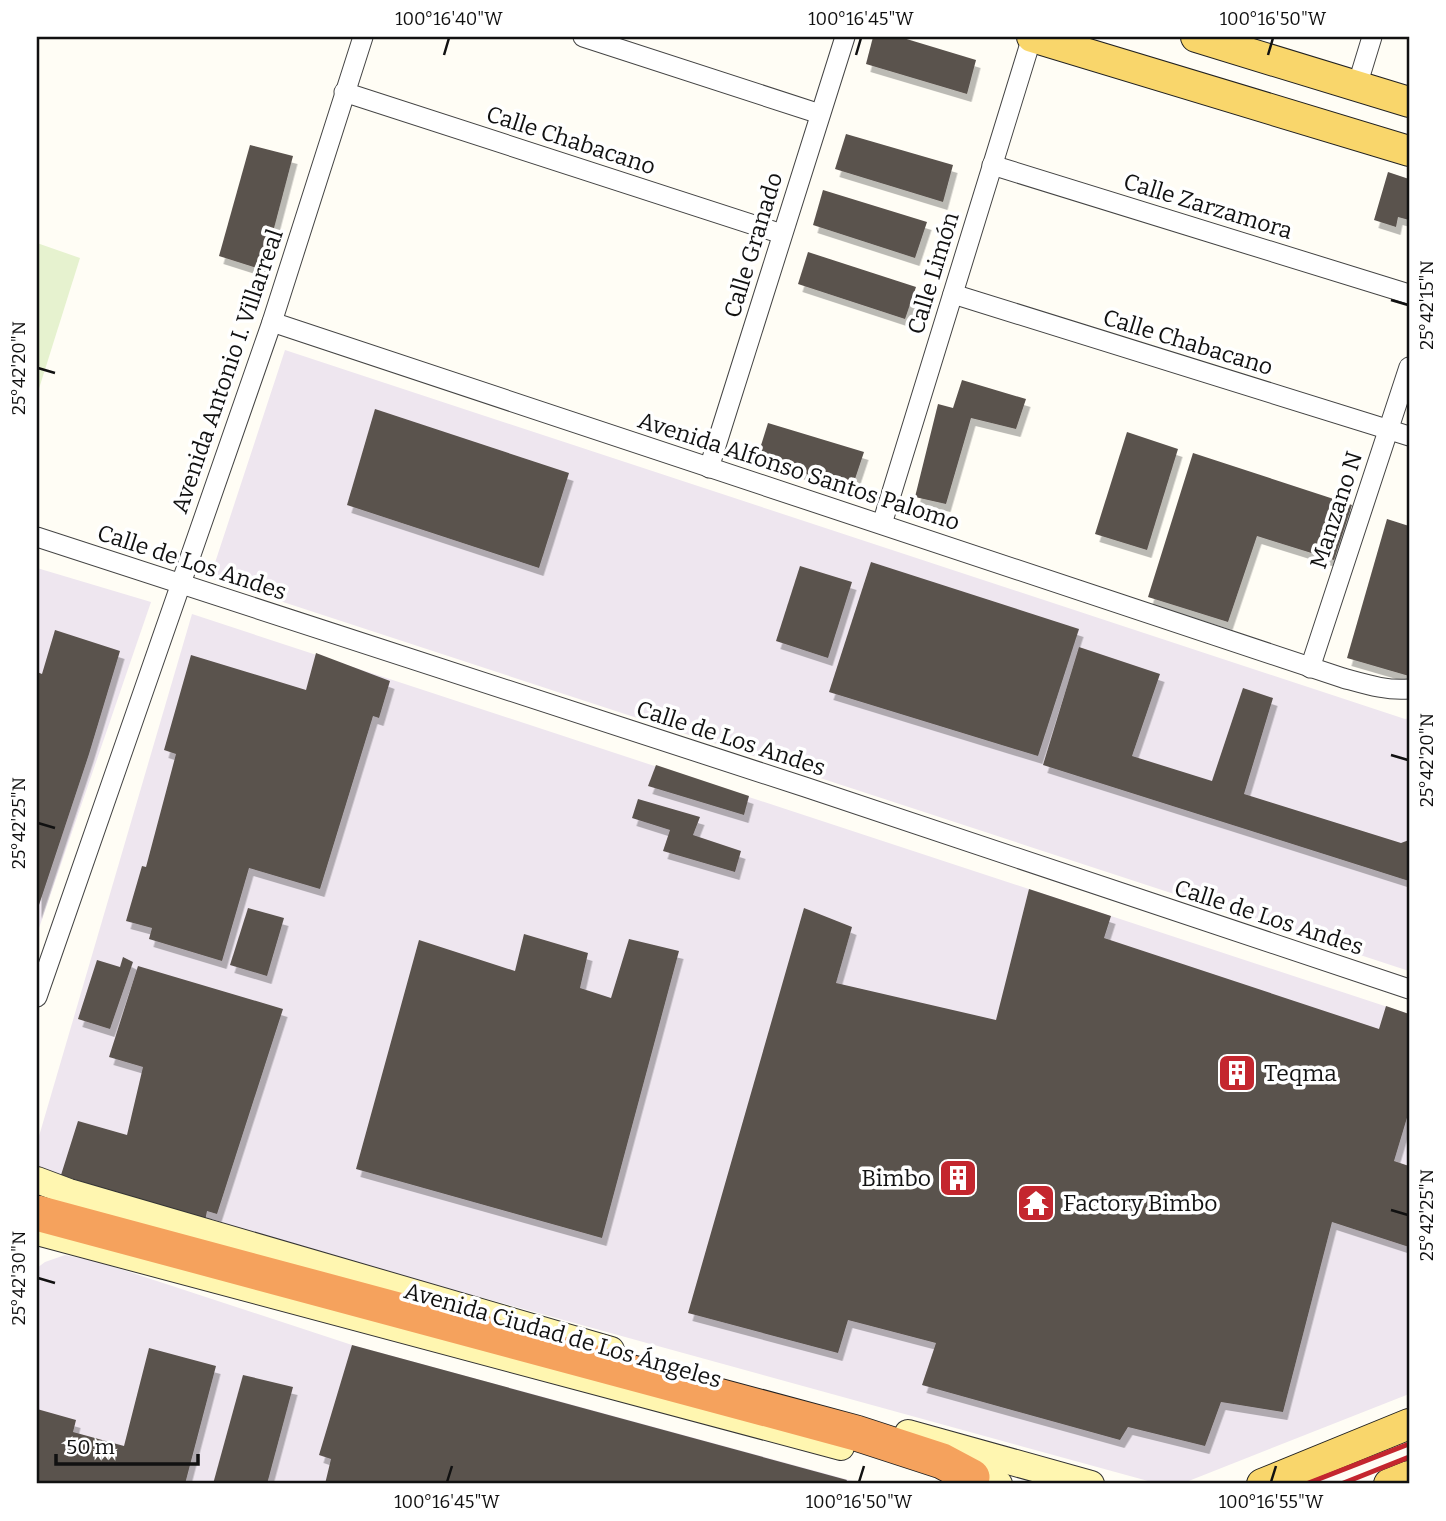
<svg xmlns="http://www.w3.org/2000/svg" width="1446" height="1521" viewBox="0 0 1446 1521" font-family="Bitter,serif">
<defs>
<filter id="shadow"><feDropShadow dx="4.5" dy="8" stdDeviation="0" flood-color="#0004"/></filter>
</defs>
<rect width="100%" height="100%" fill="#fffdf5"/>
<!-- industrial -->
<g fill="#eee6ef">
<path d="M 285,350 L 1405,719 L 1409,718 L 1409,971 L 210,578 Z"/>
<path d="M 37,568 L 151,602 L 37,934 Z"/>
<path d="M 192,614 L 1409,1014 L 1409,1394 L 1181,1484 L 1159,1484 L 218,1225 L 37,1168 L 37,1143 Z"/>
<path d="M 65,1255 L 99,1262 L 352,1345 L 864,1484 L 37,1484 L 37,1268 L 45,1262 Z"/>
</g>
<!-- pitch -->
<path fill="#e6f2cf" d="M 37,243 L 80,258 L 37,395 Z"/>
<!-- building -->
<g fill="#5a524d" filter="url(#shadow)">
<path d="M 873,37 L 900,37 L 976,60 L 967,94 L 866,64 Z"/>
<path d="M 846,134 L 953,165 L 943,202 L 835,169 Z"/>
<path d="M 250,145 L 293,156 L 263,270 L 219,256 Z"/>
<path d="M 1388,172 L 1409,179 L 1409,220 L 1398,217 L 1396,227 L 1374,220 Z"/>
<path d="M 823,190 L 927,222 L 915,258 L 813,225 Z"/>
<path d="M 808,252 L 916,287 L 905,319 L 798,284 Z"/>
<path d="M 962,380 L 1026,399 L 1016,429 L 971,418 L 946,504 L 915,497 L 938,404 L 953,408 Z"/>
<path d="M 375,409 L 569,473 L 539,568 L 347,505 Z"/>
<path d="M 768,423 L 864,452 L 852,488 L 757,458 Z"/>
<path d="M 1127,432 L 1178,449 L 1147,550 L 1095,534 Z"/>
<path d="M 1193,453 L 1352,505 L 1334,560 L 1257,536 L 1228,622 L 1148,597 Z"/>
<path d="M 1387,519 L 1409,526 L 1409,676 L 1347,658 Z"/>
<path d="M 871,562 L 1079,629 L 1038,756 L 829,692 Z"/>
<path d="M 800,566 L 852,582 L 828,658 L 776,641 Z"/>
<path d="M 55,630 L 120,651 L 89,754 L 37,911 L 37,672 L 42,674 Z"/>
<path d="M 1079,647 L 1160,674 L 1132,756 L 1212,781 L 1243,688 L 1273,698 L 1244,794 L 1401,843 L 1409,840 L 1409,881 L 1043,765 Z"/>
<path d="M 316,653 L 390,681 L 379,718 L 373,716 L 320,889 L 249,868 L 222,961 L 149,939 L 152,928 L 126,921 L 142,866 L 146,867 L 176,754 L 164,750 L 191,655 L 306,690 Z"/>
<path d="M 656,765 L 749,796 L 744,815 L 648,786 Z"/>
<path d="M 638,799 L 700,817 L 693,835 L 741,851 L 735,872 L 663,851 L 670,830 L 632,818 Z"/>
<path d="M 1029,889 L 1111,916 L 1104,938 L 1379,1029 L 1386,1006 L 1409,1014 L 1409,1111 L 1394,1161 L 1409,1166 L 1409,1247 L 1332,1222 L 1283,1412 L 1221,1402 L 1205,1446 L 1128,1427 L 1120,1440 L 922,1385 L 936,1343 L 848,1320 L 838,1353 L 688,1313 L 804,908 L 852,927 L 836,983 L 996,1020 Z"/>
<path d="M 248,908 L 284,918 L 267,976 L 230,965 Z"/>
<path d="M 524,934 L 588,953 L 580,988 L 611,998 L 629,939 L 679,951 L 602,1238 L 356,1169 L 419,940 L 515,971 Z"/>
<path d="M 123,957 L 133,962 L 110,1029 L 78,1019 L 97,960 L 120,967 Z"/>
<path d="M 138,966 L 283,1009 L 217,1214 L 207,1211 L 205,1221 L 61,1175 L 78,1121 L 127,1135 L 143,1067 L 109,1057 Z"/>
<path d="M 352,1345 L 847,1480 L 845,1484 L 325,1484 L 331,1459 L 319,1455 Z"/>
<path d="M 149,1348 L 216,1366 L 185,1484 L 37,1484 L 37,1409 L 76,1420 L 73,1432 L 124,1446 Z"/>
<path d="M 243,1375 L 293,1387 L 267,1484 L 213,1484 Z"/>
</g>
<g fill="none" stroke-linecap="round" stroke-linejoin="round">
<defs>
<g id="street">
<path d="M 583,37 L 820,114"/>
<path d="M 1357,86 L 1372,37"/>
<path d="M 344,92 L 782,234"/>
<path d="M 992,165 L 1409,294"/>
<path d="M 953,294 L 1409,436"/>
<path d="M 272,322 L 1343,678 C 1365,684 1386,691 1409,689"/>
<path d="M 709,468 L 845,37"/>
<path d="M 882,524 L 1032,37"/>
<path d="M 37,537 L 805,787 L 1409,989"/>
<path d="M 1310,668 L 1409,367"/>
<path d="M 37,997 L 272,322 L 363,37"/>
</g>
<g id="secondary">
<path d="M 37,1180 L 69,1192 L 611,1350"/>
<path d="M 37,1232 L 841,1447"/>
<path d="M 908,1433 L 1091,1484"/>
<path d="M 953,1473 L 999,1484"/>
</g>
<g id="primary">
<path d="M 1032,37 L 1409,151"/>
<path d="M 1196,37 L 1409,102"/>
<path d="M 1262,1484 L 1409,1424"/>
<path d="M 1389,1484 L 1409,1476"/>
</g>
<path id="highway" d="M 37,1213 L 856,1433 L 942,1461 L 972,1477"/>
</defs>
<!-- street casing -->
<use href="#street" stroke="#444" stroke-width="21"/>
<!-- secondary casing -->
<use href="#secondary" stroke="#333" stroke-width="28"/>
<!-- primary casing -->
<use href="#primary" stroke="#222" stroke-width="32"/>
<!-- highway casing -->
<use href="#highway" stroke="#222" stroke-width="37"/>
<!-- street -->
<use href="#street" stroke="#fff" stroke-width="19"/>
<!-- secondary -->
<use href="#secondary" stroke="#fff6b0" stroke-width="26"/>
<!-- primary -->
<use href="#primary" stroke="#f9d66b" stroke-width="30"/>
<!-- highway -->
<use href="#highway" stroke="#f5a25d" stroke-width="35"/>
<!-- rail -->
<g stroke="#c4262e" stroke-width="5">
<path d="M 1306,1484 L 1409,1444"/>
<path d="M 1341,1484 L 1409,1457"/>
</g>
</g>
<!-- ticks -->
<path fill="none" stroke="#111" stroke-width="2.5" d="M 444,55 L 449,38M 856,55 L 861,38M 1268,55 L 1273,38M 1391,300 L 1408,305M 38,368 L 55,373M 1391,755 L 1408,760M 38,823 L 55,828M 1391,1210 L 1408,1215M 38,1278 L 55,1283M 447,1482 L 452,1466M 859,1482 L 864,1466M 1271,1482 L 1276,1466"/>
<!-- icons -->
<defs>
<symbol id="building-square" viewBox="-11 -11 22 22"><rect x="-9" y="-9" width="18" height="18" rx="4" fill="#c4262e" stroke="#fff"/><path d="M-4-6H4V6H1V3H-1V6H-4ZM-2.5-4.3h1.7v1.8h-1.7ZM.8-4.3h1.7v1.8H.8ZM-2.5-1h1.7V.8h-1.7ZM.8-1h1.7V.8H.8Z" fill="#fff"/></symbol>
<symbol id="temple-square" viewBox="-11 -11 22 22"><rect x="-9" y="-9" width="18" height="18" rx="4" fill="#c4262e" stroke="#fff"/><path d="M0-6L5-2H3V0L6.5 2.5H4V6H1.5V3h-3V6H-4V2.5H-6.5L-3 0V-2H-5Z" fill="#fff"/></symbol>
</defs>
<g fill-rule="evenodd">
<use href="#building-square" x="1215" y="1051" width="44" height="44"/>
<use href="#building-square" x="936" y="1156" width="44" height="44"/>
<use href="#temple-square" x="1014" y="1181" width="44" height="44"/>
</g>
<g text-anchor="middle" dominant-baseline="central" stroke-width="7" stroke-linejoin="round" paint-order="stroke">
<!-- street labels -->
<g font-size="23" fill="#111" stroke="#fff">
<text transform="translate(571 140) rotate(18)">Calle Chabacano</text>
<text transform="translate(1208 206) rotate(17)">Calle Zarzamora</text>
<text transform="translate(753 245) rotate(-73)">Calle Granado</text>
<text transform="translate(933 273) rotate(-73)">Calle Limón</text>
<text transform="translate(1188 342) rotate(17)">Calle Chabacano</text>
<text transform="translate(227 371) rotate(-71)">Avenida Antonio I. Villarreal</text>
<text transform="translate(799 471) rotate(18)">Avenida Alfonso Santos Palomo</text>
<text transform="translate(1336 510) rotate(-72)">Manzano N</text>
<text transform="translate(192 562) rotate(18)">Calle de Los Andes</text>
<text transform="translate(731 738) rotate(18)">Calle de Los Andes</text>
<text transform="translate(1269 917) rotate(18)">Calle de Los Andes</text>
<text transform="translate(563 1335) rotate(16)">Avenida Ciudad de Los Ángeles</text>
</g>
<!-- poi labels -->
<g font-size="23" fill="#111" stroke="#fff" text-anchor="start">
<text x="1264" y="1073">Teqma</text>
<text x="931" y="1178" text-anchor="end">Bimbo</text>
<text x="1063" y="1203">Factory Bimbo</text>
</g>
</g>
<!-- border -->
<rect width="1446" height="1521" fill="none" stroke="#ffffff" stroke-width="77"/>
<!-- scale -->
<path d="M56 1454v10h142v-10" fill="none" stroke="#111111" stroke-width="3.5"/>
<text x="66" y="1454" font-size="21" fill="#111111" stroke="#ffffff" stroke-width="5" paint-order="stroke">50 m</text>
<rect x="38" y="38" width="1370" height="1444" fill="none" stroke="#111" stroke-width="2.5"/>
<g font-size="18" text-anchor="middle" fill="#111">
<text x="449" y="25">100°16'40"W</text>
<text x="861" y="25">100°16'45"W</text>
<text x="1273" y="25">100°16'50"W</text>
<text transform="translate(1427 305) rotate(-90)" y="6">25°42'15"N</text>
<text transform="translate(19 368) rotate(-90)" y="6">25°42'20"N</text>
<text transform="translate(1427 760) rotate(-90)" y="6">25°42'20"N</text>
<text transform="translate(19 823) rotate(-90)" y="6">25°42'25"N</text>
<text transform="translate(1427 1215) rotate(-90)" y="6">25°42'25"N</text>
<text transform="translate(19 1278) rotate(-90)" y="6">25°42'30"N</text>
<text x="447" y="1508">100°16'45"W</text>
<text x="859" y="1508">100°16'50"W</text>
<text x="1271" y="1508">100°16'55"W</text>
</g>
</svg>
